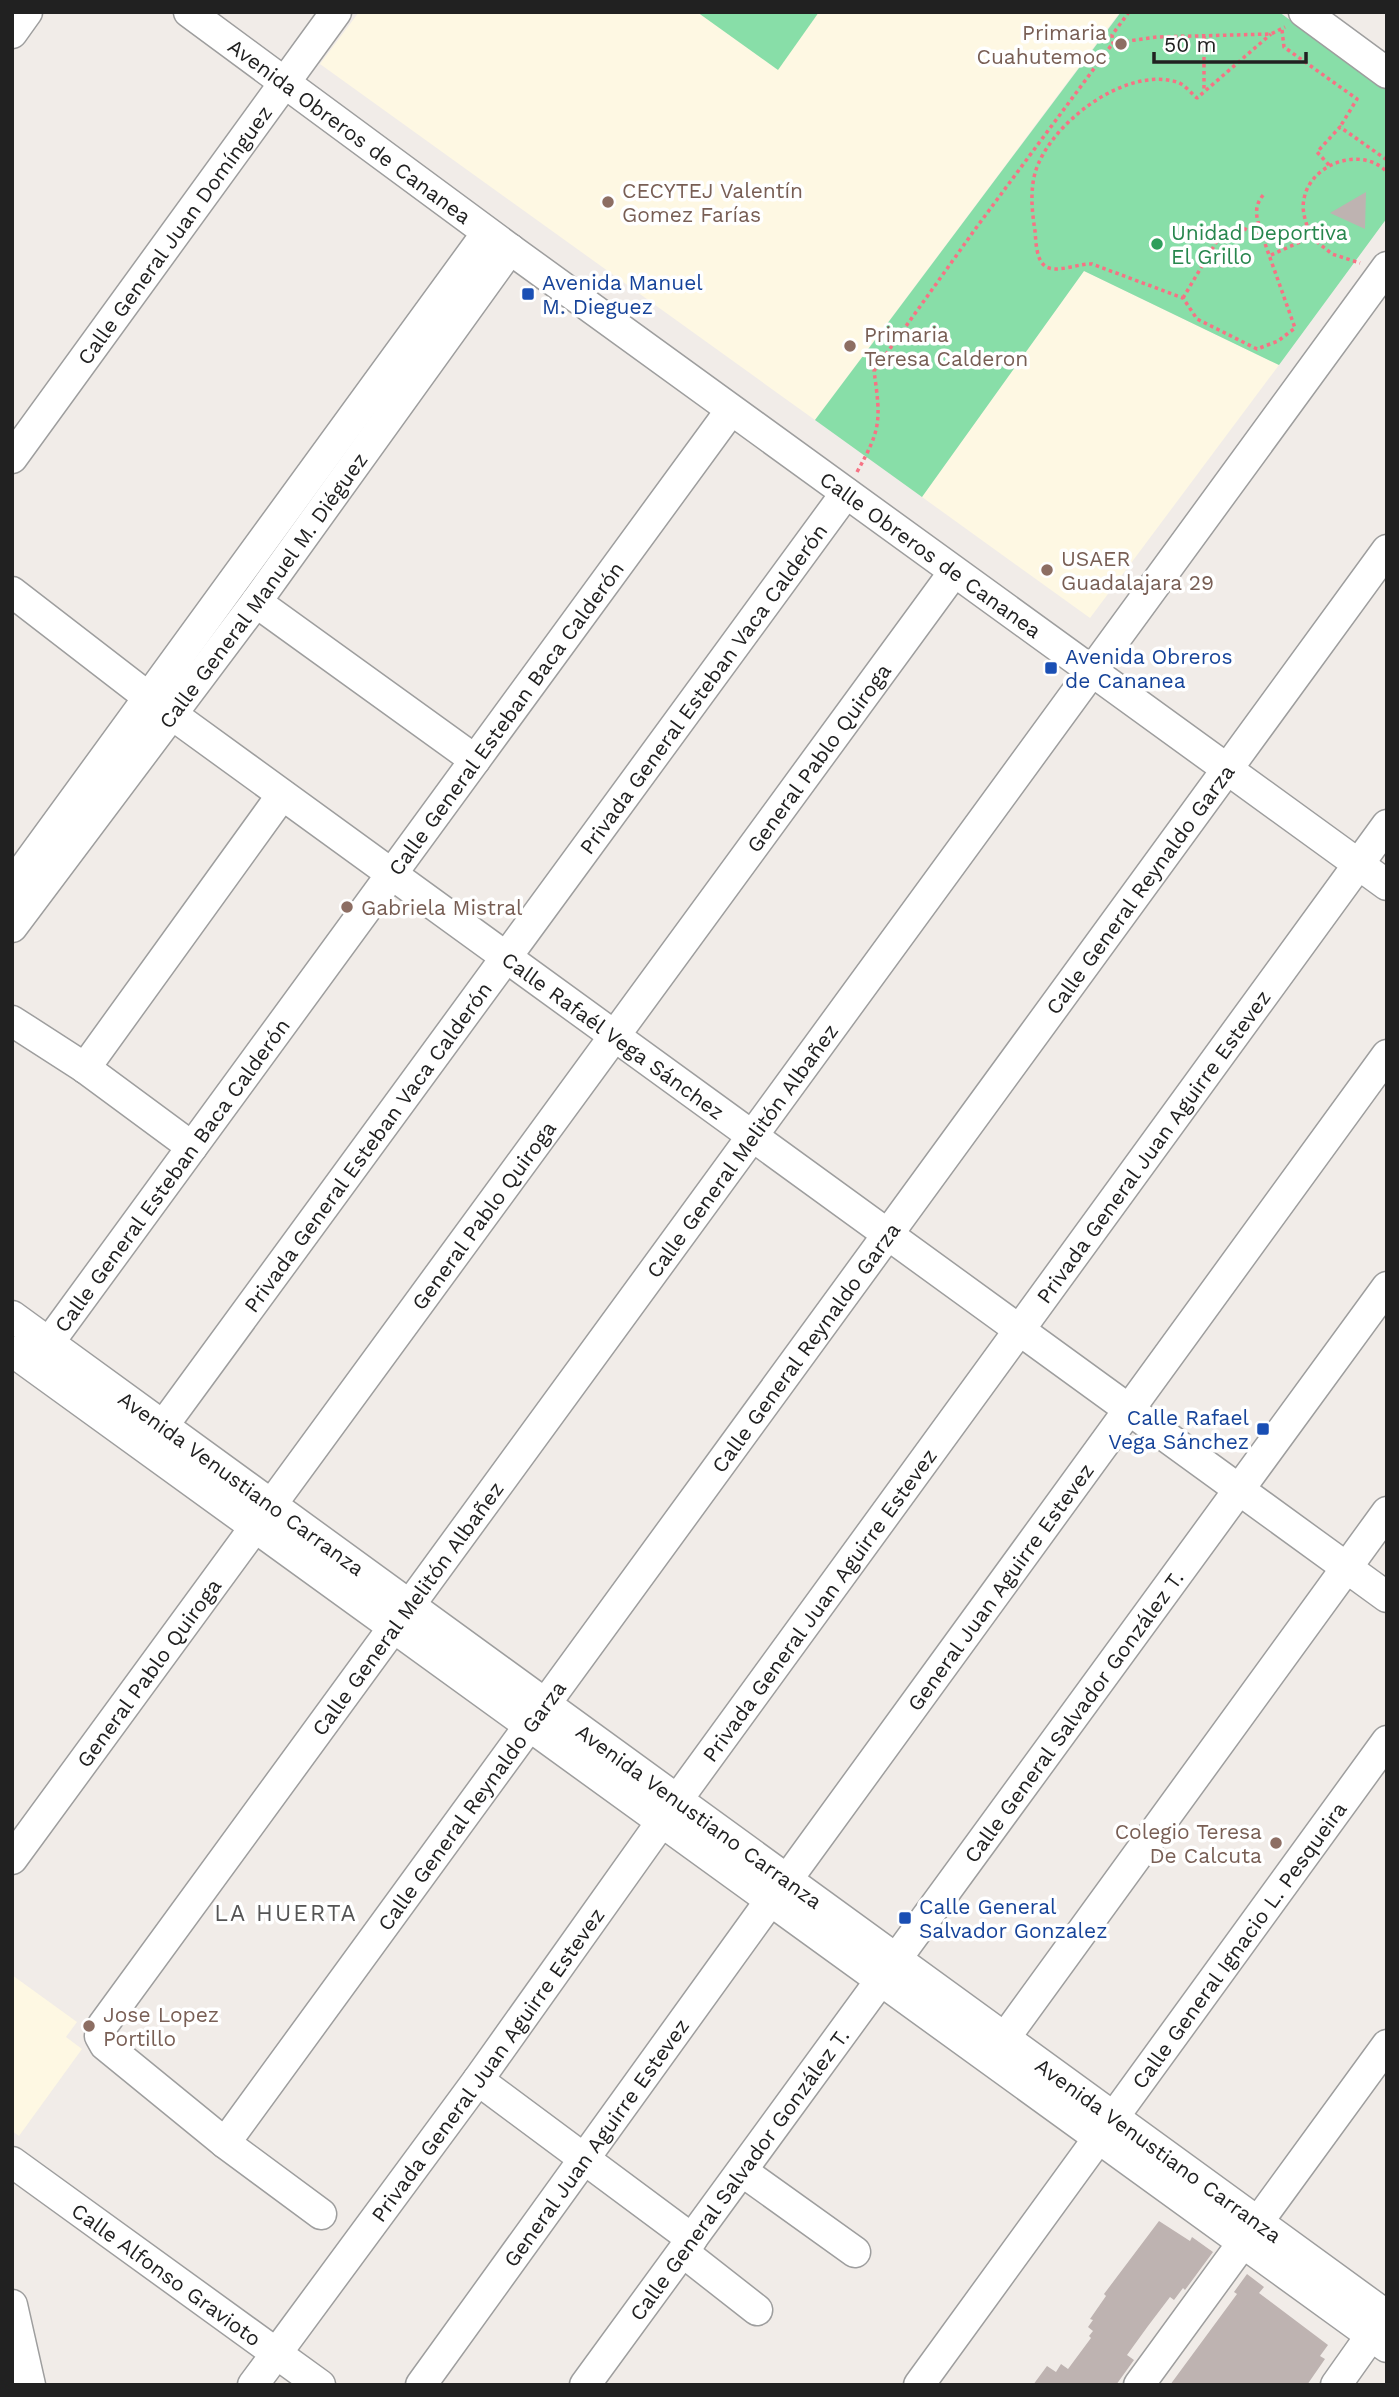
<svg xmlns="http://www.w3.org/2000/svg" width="1399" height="2397" viewBox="0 0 1399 2397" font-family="'Work Sans',sans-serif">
<rect width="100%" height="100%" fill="#f1ece8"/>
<!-- education -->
<g fill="#fef8e3">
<path d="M 359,12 L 1120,12 L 815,420 L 320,64 Z"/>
<path d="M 1084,271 L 1279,365 L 1090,618 L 922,497 Z"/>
<path d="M 12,1975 L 77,2022 L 66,2037 L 82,2049 L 19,2136 L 12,2131 Z"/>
</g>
<!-- pitch -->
<g fill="#88dea8">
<path d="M 697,12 L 819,12 L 778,70 Z"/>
<path d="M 1121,12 L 1279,12 L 1387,90 L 1387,218 L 1279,365 L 1084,271 L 922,497 L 815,420 Z"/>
</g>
<!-- building -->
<g fill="#beb3b1">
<path d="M 1366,192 L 1365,229 L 1330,213 Z"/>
<path d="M 1159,2221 L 1190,2241 L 1192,2237 L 1213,2252 L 1185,2290 L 1183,2288 L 1174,2300 L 1170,2297 L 1148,2326 L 1127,2355 L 1134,2360 L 1116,2385 L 1033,2385 L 1047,2366 L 1056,2372 L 1061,2364 L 1068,2369 L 1091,2338 L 1089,2336 L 1093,2331 L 1088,2327 L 1093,2320 L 1090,2319 L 1106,2296 L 1104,2294 Z"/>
<path d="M 1247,2274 L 1264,2287 L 1259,2293 L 1328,2345 L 1320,2356 L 1325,2359 L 1307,2385 L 1170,2385 L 1237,2294 L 1234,2292 Z"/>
</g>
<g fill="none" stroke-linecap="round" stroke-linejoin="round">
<defs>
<g id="minor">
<path id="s1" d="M 189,12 L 510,249 L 1387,885"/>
<path d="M 1304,12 L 1387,73"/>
<path d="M 12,33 L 27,12"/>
<path id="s2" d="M 12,458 L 336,12"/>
<path id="s3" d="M 12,592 L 148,697 L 1387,1597"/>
<path d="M 256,602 L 475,760"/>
<path d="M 12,885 L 487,233"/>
<path id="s4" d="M 12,927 L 256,602 L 510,249"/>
<path d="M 12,1021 L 85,1068 L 192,1147"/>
<path d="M 85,1068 L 282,795"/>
<path id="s5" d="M 12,1316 L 1387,2316"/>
<path d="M 12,1351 L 1387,2347"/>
<path id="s6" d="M 37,1359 L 731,410"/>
<path id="s7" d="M 163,1426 L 846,493"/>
<path id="s8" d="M 12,1859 L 954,572"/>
<path id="s9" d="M 786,1881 L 1387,1055"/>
<path d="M 1004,2039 L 1387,1512"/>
<path d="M 478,2080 L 692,2239"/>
<path id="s10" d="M 225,2143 L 1387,550"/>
<path id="s11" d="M 12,2162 L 320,2385"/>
<path d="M 742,2171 L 855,2252"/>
<path id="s12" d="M 321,2214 L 225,2143 L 105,2045 L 100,2036 L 103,2025 L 1387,267"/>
<path d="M 683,2252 L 757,2310"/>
<path d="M 12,2305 L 30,2385"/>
<path id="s13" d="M 253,2385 L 478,2080 L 677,1800 L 1387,825"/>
<path id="s14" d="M 421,2385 L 770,1901"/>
<path id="s15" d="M 585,2385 L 1387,1287"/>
<path id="s16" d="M 919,2385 L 1387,1741"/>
<path d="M 1139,2385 L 1387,2045"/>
<path d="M 1336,2385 L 1382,2320"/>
</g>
</defs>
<!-- minor casing -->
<use href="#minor" stroke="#9e9e9e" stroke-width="33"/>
<!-- path -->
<g stroke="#f77284" stroke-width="3.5" stroke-dasharray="3.5 3.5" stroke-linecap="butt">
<path d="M 1129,12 L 1112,35 L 1113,43 L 1157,37 L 1271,34 L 1285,27"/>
<path d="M 1282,30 L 1284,47 L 1357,99 L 1340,127"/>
<path d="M 1204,36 L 1204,92"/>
<path d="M 1329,165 L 1317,152 L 1340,127 L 1387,160"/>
<path d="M 1311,237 L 1332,254 L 1360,263"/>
<path d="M 1263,238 C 1258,221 1251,209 1264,194"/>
<path d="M 1271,255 L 1311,237 C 1307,225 1301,212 1304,199 C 1310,164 1361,145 1387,172"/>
<path d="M 1183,298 L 1220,236 L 1241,227 L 1263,238 L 1295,328 L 1278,341 L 1257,349 L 1197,319 L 1183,298 L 1092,264 C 1079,263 1056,274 1045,266 C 1036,259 1036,242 1035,231 C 1032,212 1030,192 1035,173 C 1049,124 1125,66 1177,82 C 1184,84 1191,93 1197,98 L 1271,34"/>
<path d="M 857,472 C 881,429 881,421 874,371 L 976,228 L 1113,43"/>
</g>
<!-- minor -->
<use href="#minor" stroke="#fff" stroke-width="30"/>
</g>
<!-- markers -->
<g fill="#8d6e63" stroke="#fff" stroke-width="2.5">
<circle cx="1121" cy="44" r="7"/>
<circle cx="608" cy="202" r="7"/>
<circle cx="850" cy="346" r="7"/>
<circle cx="1047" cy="570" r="7"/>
<circle cx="347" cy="907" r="7"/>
<circle cx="1276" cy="1843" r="7"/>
<circle cx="89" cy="2026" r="7"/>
</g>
<circle fill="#2e9e5b" stroke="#fff" stroke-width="2.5" cx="1157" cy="244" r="7"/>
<g fill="#1a4fb4" stroke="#fff" stroke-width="2.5">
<rect x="521" y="287" width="14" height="14" rx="3.5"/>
<rect x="1044" y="661" width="14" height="14" rx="3.5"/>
<rect x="1256" y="1422" width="14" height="14" rx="3.5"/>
<rect x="898" y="1911" width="14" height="14" rx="3.5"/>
</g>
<g text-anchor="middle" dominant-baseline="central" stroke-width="7" stroke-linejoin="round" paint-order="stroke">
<!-- education labels -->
<g font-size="21" fill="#785e54" stroke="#fff" text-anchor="start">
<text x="1107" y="32" text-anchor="end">Primaria<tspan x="1107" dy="24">Cuahutemoc</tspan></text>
<text x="622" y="190">CECYTEJ Valentín<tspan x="622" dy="24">Gomez Farías</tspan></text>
<text x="864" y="334">Primaria<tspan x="864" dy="24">Teresa Calderon</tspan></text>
<text x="1061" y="558">USAER<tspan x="1061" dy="24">Guadalajara 29</tspan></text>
<text x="361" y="907">Gabriela Mistral</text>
<text x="1262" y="1831" text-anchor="end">Colegio Teresa<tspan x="1262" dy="24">De Calcuta</tspan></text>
<text x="103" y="2014">Jose Lopez<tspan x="103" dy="24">Portillo</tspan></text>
</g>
<!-- street labels -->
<g font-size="21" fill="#212121" stroke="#fff">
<text stroke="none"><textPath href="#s1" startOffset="200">Avenida Obreros de Cananea</textPath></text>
<text stroke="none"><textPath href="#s2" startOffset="276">Calle General Juan Domínguez</textPath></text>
<text stroke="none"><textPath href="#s1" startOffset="919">Calle Obreros de Cananea</textPath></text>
<text stroke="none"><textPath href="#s4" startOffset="420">Calle General Manuel M. Diéguez</textPath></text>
<text stroke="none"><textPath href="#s7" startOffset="914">Privada General Esteban Vaca Calderón</textPath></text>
<text stroke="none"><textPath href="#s6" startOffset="794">Calle General Esteban Baca Calderón</textPath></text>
<text stroke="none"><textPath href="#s8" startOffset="1365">General Pablo Quiroga</textPath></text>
<text stroke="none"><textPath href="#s10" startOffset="1552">Calle General Reynaldo Garza</textPath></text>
<text stroke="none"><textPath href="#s3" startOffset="747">Calle Rafaél Vega Sánchez</textPath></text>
<text stroke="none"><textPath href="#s7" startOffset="346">Privada General Esteban Vaca Calderón</textPath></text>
<text stroke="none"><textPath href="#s13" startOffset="1531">Privada General Juan Aguirre Estevez</textPath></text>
<text stroke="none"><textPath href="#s12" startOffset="1379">Calle General Melitón Albañez</textPath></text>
<text stroke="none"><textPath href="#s6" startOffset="228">Calle General Esteban Baca Calderón</textPath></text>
<text stroke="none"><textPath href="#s8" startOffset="798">General Pablo Quiroga</textPath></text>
<text stroke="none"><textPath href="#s10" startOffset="985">Calle General Reynaldo Garza</textPath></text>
<text stroke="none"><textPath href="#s5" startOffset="284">Avenida Venustiano Carranza</textPath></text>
<text stroke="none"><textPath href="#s9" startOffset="364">General Juan Aguirre Estevez</textPath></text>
<text stroke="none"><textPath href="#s13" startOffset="964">Privada General Juan Aguirre Estevez</textPath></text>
<text stroke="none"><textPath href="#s12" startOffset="812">Calle General Melitón Albañez</textPath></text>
<text stroke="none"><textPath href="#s8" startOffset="231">General Pablo Quiroga</textPath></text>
<text stroke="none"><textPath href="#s15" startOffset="828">Calle General Salvador González T.</textPath></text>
<text stroke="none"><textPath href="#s10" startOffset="418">Calle General Reynaldo Garza</textPath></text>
<text stroke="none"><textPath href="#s5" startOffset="850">Avenida Venustiano Carranza</textPath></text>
<text stroke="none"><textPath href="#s16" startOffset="544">Calle General Ignacio L. Pesqueira</textPath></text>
<text stroke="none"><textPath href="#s13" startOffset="397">Privada General Juan Aguirre Estevez</textPath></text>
<text stroke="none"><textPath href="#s14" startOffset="299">General Juan Aguirre Estevez</textPath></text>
<text stroke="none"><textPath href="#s5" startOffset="1418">Avenida Venustiano Carranza</textPath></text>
<text stroke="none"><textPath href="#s15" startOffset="261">Calle General Salvador González T.</textPath></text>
<text stroke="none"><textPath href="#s11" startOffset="191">Calle Alfonso Gravioto</textPath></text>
</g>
<!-- leisure labels -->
<g font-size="21" fill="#27864d" stroke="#fff" text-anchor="start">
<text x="1171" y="232">Unidad Deportiva<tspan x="1171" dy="24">El Grillo</tspan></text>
</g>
<!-- transit labels -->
<g font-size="21" fill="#164399" stroke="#fff" text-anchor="start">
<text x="542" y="282">Avenida Manuel<tspan x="542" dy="24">M. Dieguez</tspan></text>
<text x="1065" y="656">Avenida Obreros<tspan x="1065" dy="24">de Cananea</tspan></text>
<text x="1249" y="1417" text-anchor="end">Calle Rafael<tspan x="1249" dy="24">Vega Sánchez</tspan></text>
<text x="919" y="1906">Calle General<tspan x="919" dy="24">Salvador Gonzalez</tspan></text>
</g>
<!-- neighbourhood labels -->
<g font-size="23" letter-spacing="2" fill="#545454" stroke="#fff">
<text x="286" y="1913">LA HUERTA</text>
</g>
</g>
<!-- border -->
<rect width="1399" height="2397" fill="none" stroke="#212121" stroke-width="28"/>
<!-- scale -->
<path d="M1154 52v10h152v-10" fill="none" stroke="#212121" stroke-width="3.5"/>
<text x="1164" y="52" font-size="21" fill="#212121" stroke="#ffffff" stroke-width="5" paint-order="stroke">50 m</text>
</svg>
